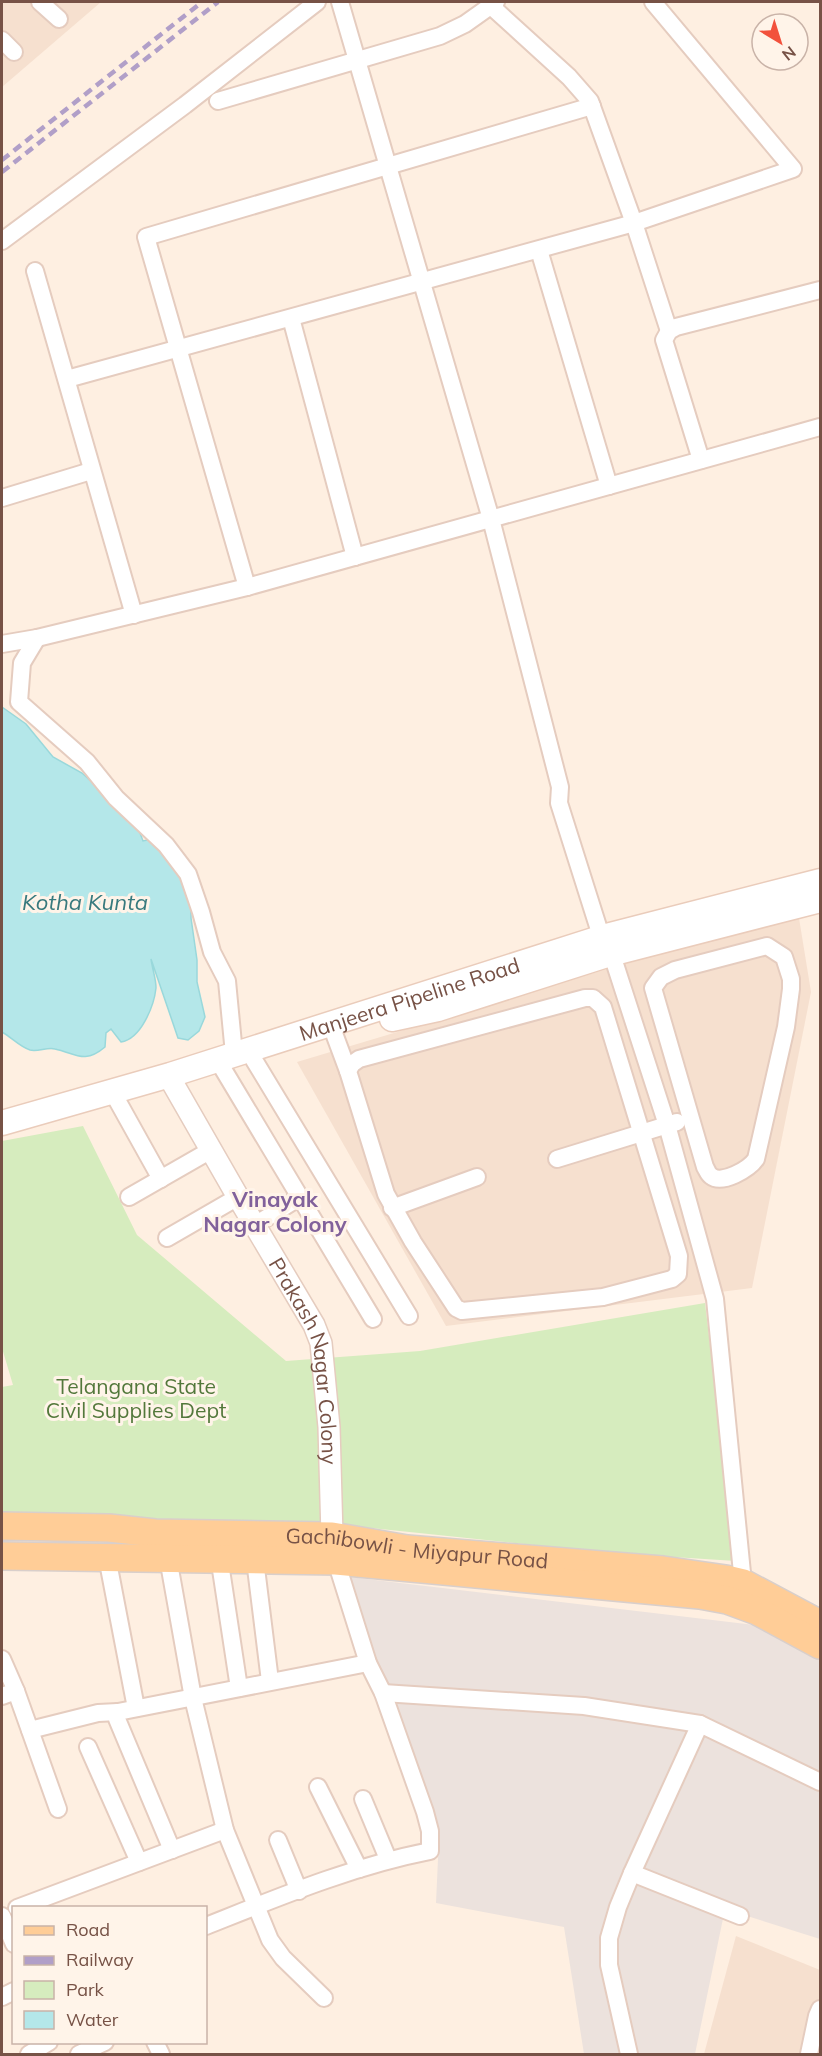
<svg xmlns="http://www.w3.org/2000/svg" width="822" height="2056" viewBox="0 0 822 2056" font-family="Mulish,sans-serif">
<rect width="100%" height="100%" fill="#feefe1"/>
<!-- residential -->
<g fill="#f6e0cf">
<path d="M 2,2 L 101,2 L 2,87 Z"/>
<path d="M 798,912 L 811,992 L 752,1288 L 446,1326 L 297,1062 Z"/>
<path d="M 736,1936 L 820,1970 L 820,2054 L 704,2054 Z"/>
</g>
<!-- industrial -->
<path fill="#ece2dd" d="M 341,1576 L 763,1626 L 820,1656 L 820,1939 L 725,1909 L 695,2054 L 584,2054 L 564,1927 L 436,1903 L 439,1837 Z"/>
<!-- green -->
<path fill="#d6ecbe" d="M 83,1126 L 137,1235 L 286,1361 L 420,1351 L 705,1303 L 736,1561 L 610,1553 L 352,1526 L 2,1521 L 2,1387 L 13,1385 L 2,1348 L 2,1141 Z"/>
<!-- water -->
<path fill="#b4e7e9" stroke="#99d8db" stroke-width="1.5" d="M 2,707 L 26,724 L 53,757 L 82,773 L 136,822 L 143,841 L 152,839 L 168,848 L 191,900 L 191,918 L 197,960 L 197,982 L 205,1017 L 199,1031 L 188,1040 L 178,1038 L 151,959 C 152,968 156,978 156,988 C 154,1006 141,1039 121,1042 L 111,1029 L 106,1033 L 105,1047 C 84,1065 75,1053 55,1049 C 47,1047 38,1052 30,1050 C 20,1047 11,1037 2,1032 Z"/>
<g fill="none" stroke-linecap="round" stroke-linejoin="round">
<defs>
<g id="minor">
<path d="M 40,2 L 59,19"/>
<path d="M 340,2 L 491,519 L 560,787 L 559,803 L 607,955 L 614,961 L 667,1125 L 715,1299 L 743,1583"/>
<path d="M 491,6 L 569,77 L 590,101 L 634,223 L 669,331"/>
<path d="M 2,40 L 14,52"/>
<path d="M 218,101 L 440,36 L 465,24 L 496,2"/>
<path d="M 2,241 L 185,105 L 317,2"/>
<path d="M 539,250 L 609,486"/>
<path d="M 35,271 L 134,615"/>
<path d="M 291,318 L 355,557"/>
<path d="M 67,379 L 634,223 L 793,169 L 653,2"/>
<path d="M 701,460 L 664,340 L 669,331 L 676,327 L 820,290"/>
<path d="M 2,498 L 91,471"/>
<path d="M 247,587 L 146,237 L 592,106"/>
<path d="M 37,638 L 22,663 L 19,702 L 87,762 L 116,798 L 166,845 L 188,874 L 201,912 L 212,952 L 227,981 L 234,1054"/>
<path d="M 2,644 L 37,638 L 247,587 L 820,427"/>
<path d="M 767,946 L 784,957 L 791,979 L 791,989 L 786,1027 L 756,1159 C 749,1169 722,1185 711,1176 C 708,1174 707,1170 705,1167 L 653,988 L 661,977 L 675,970 Z"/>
<path d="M 585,998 L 593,998 L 603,1007 L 679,1256 L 678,1274 L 672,1279 L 603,1297 L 462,1311 L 456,1308 L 413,1242 L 386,1194 L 348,1071 L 352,1064 L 359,1059 Z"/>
<path d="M 335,1036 L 348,1071"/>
<path d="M 254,1060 L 409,1316"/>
<path d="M 223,1069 L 373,1319"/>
<path d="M 117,1100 L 161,1179"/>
<path d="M 557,1159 L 677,1122"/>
<path d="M 129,1197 L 211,1150"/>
<path d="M 392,1208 L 477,1177"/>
<path d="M 255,1225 L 300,1197"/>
<path d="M 167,1238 L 238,1197"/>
<path d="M 218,1550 L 239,1688"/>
<path d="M 107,1557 L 136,1708"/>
<path d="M 171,1558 L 170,1569 L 193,1698 L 225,1830 L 270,1940 L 283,1958 L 324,1998"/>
<path d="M 255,1560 L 270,1681"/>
<path d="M 2,1659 L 16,1691 L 58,1809"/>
<path d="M 383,1693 L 584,1706 L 700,1724 L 820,1782"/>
<path d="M 2,1696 L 16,1691"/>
<path d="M 30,1730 L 98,1713 L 118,1712"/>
<path d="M 88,1747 L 139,1862"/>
<path d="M 318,1787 L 359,1869"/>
<path d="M 363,1799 L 388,1859"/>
<path d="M 278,1840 L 299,1891"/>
<path d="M 172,1850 L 117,1719 L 118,1712 L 368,1663"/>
<path d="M 632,1873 L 740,1916"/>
<path d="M 17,1908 L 225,1830"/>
<path d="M 2,1916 L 14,1944"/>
<path d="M 206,1926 C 279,1897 353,1866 430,1851 L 430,1831 L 425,1812 L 383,1693 L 368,1663 L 336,1561"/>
<path d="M 2,1997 L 14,1991"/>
<path d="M 155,2042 L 161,2054"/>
<path d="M 29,2054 L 49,2042"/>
<path d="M 79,2054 L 105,2042"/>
<path d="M 629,2054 L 609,1965 L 609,1938 L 618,1907 L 632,1873 L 700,1724"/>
<path d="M 809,2054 L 817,2016 L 820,2009"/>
</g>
<g id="tertiary">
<path id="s1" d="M 168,1075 L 238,1197 L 314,1325 L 321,1343 L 329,1427 L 332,1536"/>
</g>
<g id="secondary">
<path d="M 392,1019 L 438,1009 L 607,955 L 820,900"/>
<path id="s2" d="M 2,1123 L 170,1075 L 606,936 L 820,881"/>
</g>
<g id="primary">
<path id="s3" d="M 2,1526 L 109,1528 L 155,1533 L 332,1536 L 407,1549 L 663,1570 L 726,1579 L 743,1583 L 820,1624"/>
<path d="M 2,1556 L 336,1561 L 700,1595 L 727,1600 L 757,1611 L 820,1645"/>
</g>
</defs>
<!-- minor casing -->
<use href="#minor" stroke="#e5ccbf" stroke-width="20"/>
<!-- tertiary casing -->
<use href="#tertiary" stroke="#e5ccbf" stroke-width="24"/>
<!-- secondary casing -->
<use href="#secondary" stroke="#eaccbb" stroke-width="27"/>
<!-- primary casing -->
<use href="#primary" stroke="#d9cfcb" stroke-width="30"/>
<!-- minor -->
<use href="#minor" stroke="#fff" stroke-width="16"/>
<!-- tertiary -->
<use href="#tertiary" stroke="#fff" stroke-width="21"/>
<!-- secondary -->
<use href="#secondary" stroke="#fff" stroke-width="24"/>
<!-- primary -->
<use href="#primary" stroke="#ffcd97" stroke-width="27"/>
<!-- rail -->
<g stroke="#b19fc8" stroke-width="4.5" stroke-dasharray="9 6" stroke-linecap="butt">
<path d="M 2,160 L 202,2"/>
<path d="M 2,172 L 218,2"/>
</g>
</g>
<g text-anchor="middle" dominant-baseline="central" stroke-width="6" stroke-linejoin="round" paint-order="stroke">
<!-- street labels -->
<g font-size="21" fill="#775246" stroke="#fff4e9">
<text stroke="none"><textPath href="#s2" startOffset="426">Manjeera Pipeline Road</textPath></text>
<text stroke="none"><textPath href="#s1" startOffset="322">Prakash Nagar Colony</textPath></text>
<text stroke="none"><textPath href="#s3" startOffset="416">Gachibowli - Miyapur Road</textPath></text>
</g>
<!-- park labels -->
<g font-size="21" fill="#53783b" stroke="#fff4e9">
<text x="136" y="1386">Telangana State<tspan x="136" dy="24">Civil Supplies Dept</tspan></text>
</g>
<!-- water labels -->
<g font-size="22" font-style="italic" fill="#387a7e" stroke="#fff4e9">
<text x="85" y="902">Kotha Kunta</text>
</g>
<!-- neighbourhood labels -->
<g font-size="22" font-weight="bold" fill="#81619b" stroke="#fff4e9">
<text x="275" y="1199">Vinayak<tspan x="275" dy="25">Nagar Colony</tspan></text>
</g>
</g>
<!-- border -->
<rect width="822" height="2056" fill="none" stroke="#775246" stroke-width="6"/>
<!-- legend -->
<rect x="12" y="1906" width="195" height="138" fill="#fff4e9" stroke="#c9b3a8" stroke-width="1.5"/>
<rect x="24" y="1926" width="30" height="9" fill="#ffcd97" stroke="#c9b3a8" stroke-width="1.5"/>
<text x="66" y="1936" font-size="18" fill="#775246">Road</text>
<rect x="24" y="1956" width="30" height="9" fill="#b19fc8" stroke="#c9b3a8" stroke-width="1.5"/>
<text x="66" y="1966" font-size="18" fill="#775246">Railway</text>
<rect x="24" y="1981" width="30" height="18" fill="#d6ecbe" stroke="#c9b3a8" stroke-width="1.5"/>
<text x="66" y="1996" font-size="18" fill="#775246">Park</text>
<rect x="24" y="2011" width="30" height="18" fill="#b4e7e9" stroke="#c9b3a8" stroke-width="1.5"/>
<text x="66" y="2026" font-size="18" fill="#775246">Water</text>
<!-- north arrow -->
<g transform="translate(780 42) rotate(142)"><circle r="28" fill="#fff4e9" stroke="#c9b3a8" stroke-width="1.5"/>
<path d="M0-4.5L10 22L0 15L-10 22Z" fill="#f2513c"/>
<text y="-9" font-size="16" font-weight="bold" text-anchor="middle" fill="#775246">N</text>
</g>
</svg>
